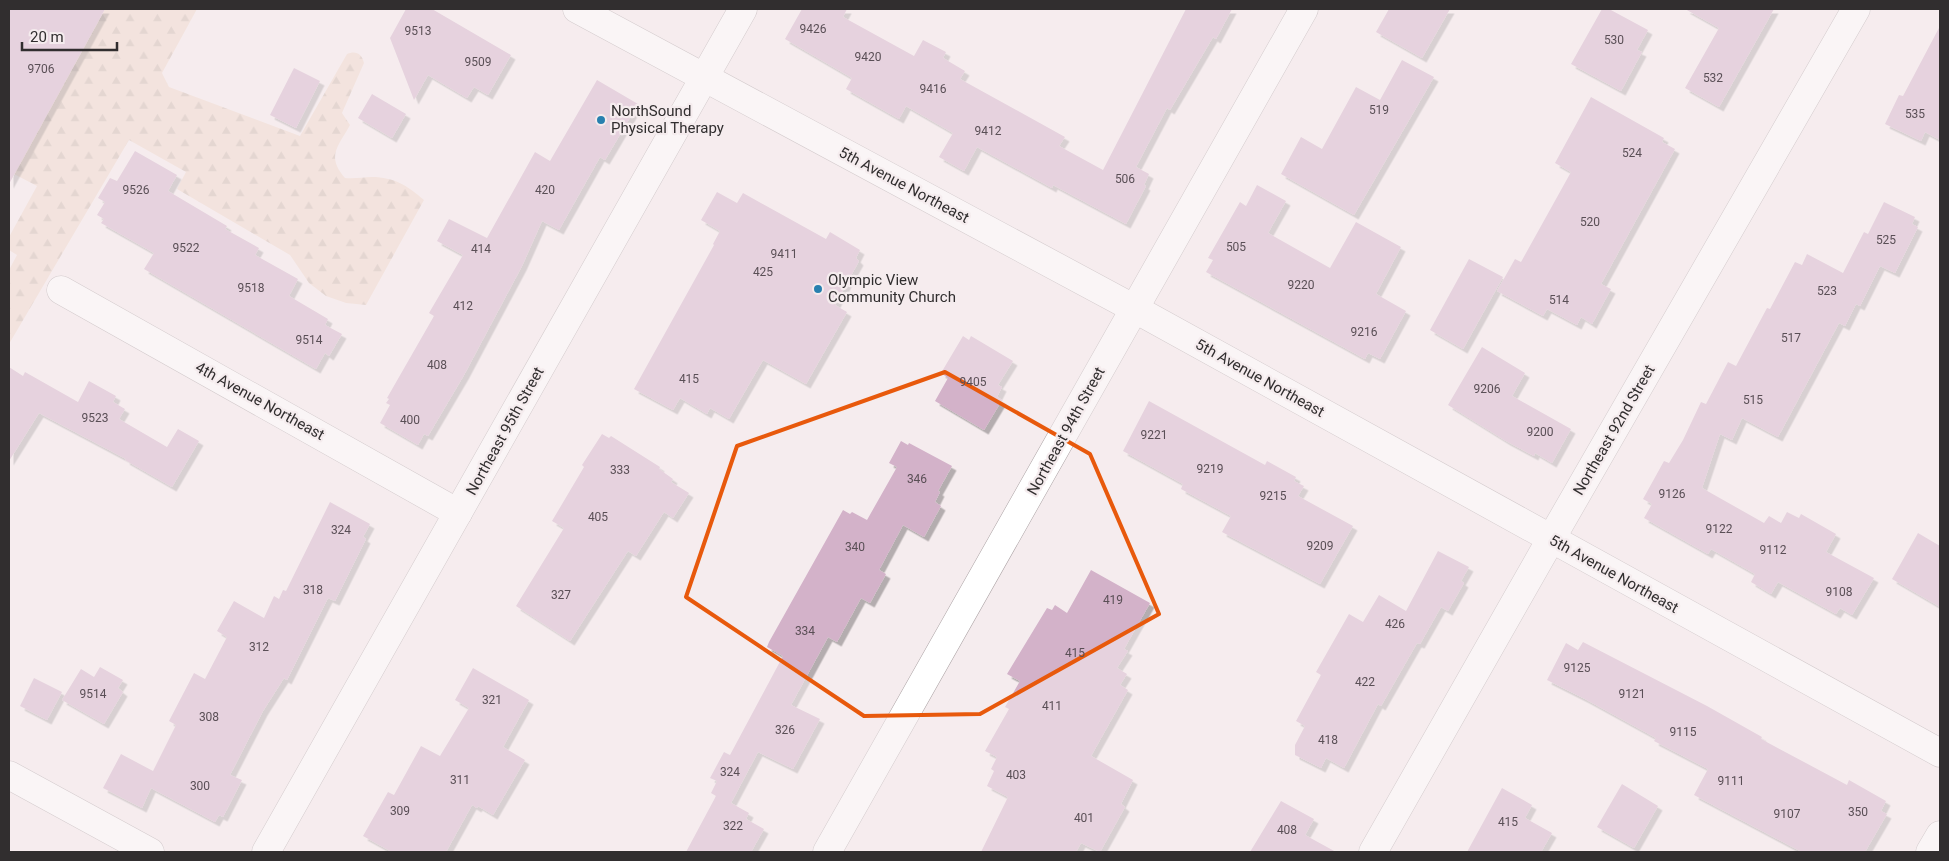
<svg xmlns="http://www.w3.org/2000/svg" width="1949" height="861" viewBox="0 0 1949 861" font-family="Roboto,sans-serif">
<defs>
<pattern id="forest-firs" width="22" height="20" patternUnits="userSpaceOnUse" patternTransform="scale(1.25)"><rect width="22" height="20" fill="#f0d8ca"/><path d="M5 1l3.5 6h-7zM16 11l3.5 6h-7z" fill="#cebaae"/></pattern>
<filter id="shadow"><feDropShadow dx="4.5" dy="4.5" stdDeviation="0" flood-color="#0004"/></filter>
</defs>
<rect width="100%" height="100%" fill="#f5ecee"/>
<!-- forest -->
<path fill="url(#forest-firs)" d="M 105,9 L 197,9 L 162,73 L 169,87 L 300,136 L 347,54 C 356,50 362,54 364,63 L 342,113 L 350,125 C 338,147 326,156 345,178 C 355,179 362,177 372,177 C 394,177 408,186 424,200 L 366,305 L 346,303 L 326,296 L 309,283 L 290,255 L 177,189 L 186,172 L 129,140 L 9,344 L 9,270 L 17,255 L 9,250 L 9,237 L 37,186 L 14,174 Z"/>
<!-- building -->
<g fill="#d3b2c9" filter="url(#shadow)">
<path d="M 9,9 L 105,9 L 9,184 Z"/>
<path d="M 406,9 L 432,9 L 511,55 L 488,95 L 474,87 L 467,98 L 428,75 L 414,100 L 390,38 Z"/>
<path d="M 802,9 L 847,9 L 843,17 L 914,56 L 923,40 L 946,52 L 943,58 L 965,71 L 960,79 L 1065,137 L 1059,146 L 1103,170 L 1186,9 L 1232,9 L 1216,39 L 1213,37 L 1170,110 L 1167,108 L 1136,167 L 1149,174 L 1144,185 L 1146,186 L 1126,224 L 1053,185 L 1052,188 L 977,147 L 964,171 L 939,157 L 953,133 L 906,106 L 899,119 L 846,89 L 852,78 L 785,39 Z"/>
<path d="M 1389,9 L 1450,9 L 1422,58 L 1376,32 Z"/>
<path d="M 1602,9 L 1609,9 L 1648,30 L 1637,50 L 1642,52 L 1621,91 L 1571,64 Z"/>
<path d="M 1685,9 L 1774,9 L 1719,107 L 1685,88 L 1719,28 Z"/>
<path d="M 1940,26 L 1940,140 L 1925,132 L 1921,141 L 1885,124 L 1899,95 L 1903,96 Z"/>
<path d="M 1402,60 L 1434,77 L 1354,215 L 1281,174 L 1301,137 L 1322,149 L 1356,87 L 1380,100 Z"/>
<path d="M 294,68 L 320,81 L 296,128 L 270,115 Z"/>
<path d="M 597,80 L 638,104 L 605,160 L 600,157 L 559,230 L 542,221 L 522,266 L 464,375 L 428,436 L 424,434 L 418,445 L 380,423 L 390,405 L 386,403 L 389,399 L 387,398 L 434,316 L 429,313 L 463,255 L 437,241 L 449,219 L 487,238 L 535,152 L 550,161 Z"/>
<path d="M 372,94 L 406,114 L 392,138 L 358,118 Z"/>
<path d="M 1591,97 L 1664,138 L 1662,142 L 1675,149 L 1601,284 L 1611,289 L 1592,324 L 1581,317 L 1577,325 L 1547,309 L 1543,316 L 1497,291 L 1515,259 L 1521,262 L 1571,172 L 1555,163 Z"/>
<path d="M 135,151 L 177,175 L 168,191 L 227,226 L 225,229 L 259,248 L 255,255 L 298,279 L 289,296 L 328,319 L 325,325 L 342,334 L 329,356 L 325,353 L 316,369 L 144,269 L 154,253 L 101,223 L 104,219 L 97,215 L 105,202 L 98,198 L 110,178 L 117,181 Z"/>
<path d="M 1257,185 L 1286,201 L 1268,233 L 1330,268 L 1356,222 L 1401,247 L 1376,294 L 1406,311 L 1380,359 L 1368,353 L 1365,359 L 1206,272 L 1213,260 L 1208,258 L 1240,202 L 1246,206 Z"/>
<path d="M 717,192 L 737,203 L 743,193 L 826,239 L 830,232 L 860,250 L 856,258 L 859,261 L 835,305 L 847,312 L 806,384 L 763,360 L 729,419 L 710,408 L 707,414 L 680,398 L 673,410 L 634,389 L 714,245 L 713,244 L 720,231 L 701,220 Z"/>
<path d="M 1884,202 L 1915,217 L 1912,224 L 1918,227 L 1895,273 L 1880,266 L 1860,306 L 1856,304 L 1845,326 L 1839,323 L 1778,437 L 1742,418 L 1732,440 L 1720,434 L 1702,488 L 1764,523 L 1769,516 L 1781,523 L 1787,512 L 1799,518 L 1801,514 L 1836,534 L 1826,552 L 1874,578 L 1852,615 L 1840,608 L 1836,614 L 1778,582 L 1771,594 L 1751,582 L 1755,574 L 1711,549 L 1708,554 L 1644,518 L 1652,504 L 1643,499 L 1664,461 L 1669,463 L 1683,440 L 1701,402 L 1706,404 L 1728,362 L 1736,366 L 1767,308 L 1770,309 L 1795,262 L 1802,265 L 1807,254 L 1843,273 L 1864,232 L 1868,234 Z"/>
<path d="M 1469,259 L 1503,277 L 1463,349 L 1430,330 Z"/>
<path d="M 963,336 L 969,340 L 971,336 L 1013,361 L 998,385 L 1002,387 L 997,397 L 1002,400 L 984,430 L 935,401 L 948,378 L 941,373 Z"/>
<path d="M 1482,347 L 1525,373 L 1512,396 L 1571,429 L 1552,463 L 1535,453 L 1534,456 L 1506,441 L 1448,405 Z"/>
<path d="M 9,367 L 23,376 L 25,372 L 78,402 L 89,381 L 116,396 L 113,402 L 125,409 L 119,419 L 167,447 L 178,429 L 199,441 L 172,487 L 125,460 L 126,459 L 39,413 L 9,461 Z"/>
<path d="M 1149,401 L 1265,465 L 1267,461 L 1296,477 L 1294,481 L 1304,486 L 1298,496 L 1353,526 L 1320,584 L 1222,532 L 1231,516 L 1181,489 L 1183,484 L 1123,451 Z"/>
<path d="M 602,434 L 609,438 L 611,436 L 660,467 L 659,469 L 673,479 L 671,482 L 689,493 L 673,518 L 664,512 L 636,556 L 628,551 L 570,641 L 516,606 L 564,528 L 552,521 L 584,467 L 582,465 Z"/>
<path d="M 901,441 L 908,445 L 909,443 L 952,466 L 938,491 L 940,492 L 935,502 L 941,506 L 924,537 L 903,525 L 879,570 L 886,574 L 870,603 L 861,598 L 837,642 L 828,637 L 791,705 L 820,719 L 793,769 L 758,752 L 731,803 L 749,813 L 746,819 L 764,829 L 751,852 L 686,852 L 716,796 L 711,793 L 717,781 L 710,778 L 724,752 L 730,755 L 783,656 L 767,647 L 769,642 L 843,510 L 850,514 L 852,512 L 867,520 L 897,467 L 889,463 Z"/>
<path d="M 330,502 L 370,524 L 363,537 L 366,539 L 335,601 L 328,598 L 287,680 L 284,678 L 263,711 L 230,775 L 242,780 L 223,817 L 219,815 L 215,822 L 151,788 L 142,808 L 103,788 L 121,754 L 153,771 L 176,725 L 169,721 L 194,673 L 205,679 L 227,637 L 217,631 L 234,601 L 264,618 L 274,596 L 279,599 L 283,590 L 286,591 Z"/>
<path d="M 1918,533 L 1940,546 L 1940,607 L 1892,579 Z"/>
<path d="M 1438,551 L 1469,567 L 1461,581 L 1464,583 L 1448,611 L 1441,607 L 1420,644 L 1417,643 L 1381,706 L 1378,704 L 1344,768 L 1326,758 L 1321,768 L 1295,755 L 1295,745 L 1305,726 L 1296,721 L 1321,675 L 1316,672 L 1349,614 L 1363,622 L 1379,595 L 1406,611 Z"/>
<path d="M 1091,570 L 1150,603 L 1124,649 L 1128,651 L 1117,668 L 1127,674 L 1120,685 L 1128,690 L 1091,756 L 1133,780 L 1121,804 L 1125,807 L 1100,852 L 1081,843 L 1076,852 L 981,852 L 1008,797 L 987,786 L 994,771 L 991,769 L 997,757 L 985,751 L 1009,709 L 1005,707 L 1020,681 L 1007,674 L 1047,608 L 1052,610 L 1055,605 L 1067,613 Z"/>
<path d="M 1583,642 L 1707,706 L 1762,737 L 1761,739 L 1847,785 L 1849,780 L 1886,801 L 1881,811 L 1887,814 L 1865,852 L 1802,852 L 1694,795 L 1708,769 L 1654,741 L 1656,738 L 1585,699 L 1547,680 L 1566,643 L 1578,650 Z"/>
<path d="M 100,667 L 123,680 L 118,688 L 123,692 L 104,724 L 62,700 L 81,669 L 94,677 Z"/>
<path d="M 473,668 L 529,700 L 503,747 L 525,760 L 493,815 L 478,806 L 477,808 L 472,805 L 446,852 L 392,852 L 363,836 L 388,792 L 394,795 L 421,746 L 440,756 L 469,708 L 455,700 Z"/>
<path d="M 34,678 L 62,692 L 47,720 L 20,706 Z"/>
<path d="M 1622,784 L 1658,806 L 1634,848 L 1597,827 Z"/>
<path d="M 1502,788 L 1532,805 L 1525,818 L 1552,833 L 1541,852 L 1467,852 Z"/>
<path d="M 1281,801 L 1314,819 L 1305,835 L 1336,852 L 1250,852 Z"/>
</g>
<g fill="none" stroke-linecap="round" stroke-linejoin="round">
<defs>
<g id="minor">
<path d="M 61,290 L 458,513"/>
<path d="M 1551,539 L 1856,9"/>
<path d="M 9,775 L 150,852"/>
<path d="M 266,852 L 743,9"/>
<path d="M 827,852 L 1304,9"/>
<path d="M 1930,852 L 1940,835"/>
</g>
<path id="tertiary" d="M 1373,852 L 1551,539"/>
<path id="secondary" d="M 577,9 L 1135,309 L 1940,753"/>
</defs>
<!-- minor casing -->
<use href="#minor" stroke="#aca3a5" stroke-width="29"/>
<!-- tertiary casing -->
<use href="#tertiary" stroke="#aca3a5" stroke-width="29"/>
<!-- secondary casing -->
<use href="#secondary" stroke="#aca3a5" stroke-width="29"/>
<!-- minor -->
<use href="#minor" stroke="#fff" stroke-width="28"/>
<!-- tertiary -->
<use href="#tertiary" stroke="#fff" stroke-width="28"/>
<!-- secondary -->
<use href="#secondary" stroke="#fff" stroke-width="28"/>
</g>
<!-- marked area -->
<path d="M0 0H1949V861H0ZM 945,372 L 1090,454 L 1159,614 L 980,714 L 864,716 L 686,597 L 737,446 Z" fill="#f5ecee" fill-opacity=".55" fill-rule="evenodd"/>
<path fill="none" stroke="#e8590c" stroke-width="4" stroke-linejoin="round" d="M 945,372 L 1090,454 L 1159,614 L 980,714 L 864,716 L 686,597 L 737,446 Z"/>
<!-- markers -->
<g fill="#2880af" stroke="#f5ecee" stroke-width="2">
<circle cx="601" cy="120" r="5"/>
<circle cx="818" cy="289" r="5"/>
</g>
<g text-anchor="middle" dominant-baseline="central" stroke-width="4.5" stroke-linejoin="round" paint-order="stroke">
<!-- number labels -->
<g font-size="12" fill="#5a4f56">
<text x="813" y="29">9426</text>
<text x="418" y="31">9513</text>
<text x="1614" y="40">530</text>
<text x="868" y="57">9420</text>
<text x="478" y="62">9509</text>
<text x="41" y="69">9706</text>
<text x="1713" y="78">532</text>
<text x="933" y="89">9416</text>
<text x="1379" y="110">519</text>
<text x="1915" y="114">535</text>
<text x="988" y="131">9412</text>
<text x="1632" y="153">524</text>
<text x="1125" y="179">506</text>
<text x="136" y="190">9526</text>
<text x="545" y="190">420</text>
<text x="1590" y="222">520</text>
<text x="1886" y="240">525</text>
<text x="1236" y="247">505</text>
<text x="186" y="248">9522</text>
<text x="481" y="249">414</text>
<text x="784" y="254">9411</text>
<text x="763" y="272">425</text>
<text x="1301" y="285">9220</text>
<text x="251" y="288">9518</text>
<text x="1827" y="291">523</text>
<text x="1559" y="300">514</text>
<text x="463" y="306">412</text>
<text x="1364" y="332">9216</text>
<text x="1791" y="338">517</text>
<text x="309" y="340">9514</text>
<text x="437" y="365">408</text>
<text x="689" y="379">415</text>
<text x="973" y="382">9405</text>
<text x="1487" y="389">9206</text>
<text x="1753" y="400">515</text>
<text x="95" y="418">9523</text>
<text x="410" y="420">400</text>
<text x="1540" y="432">9200</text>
<text x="1154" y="435">9221</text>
<text x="1210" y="469">9219</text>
<text x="620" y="470">333</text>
<text x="917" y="479">346</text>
<text x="1672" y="494">9126</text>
<text x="1273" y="496">9215</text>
<text x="598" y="517">405</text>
<text x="1719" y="529">9122</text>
<text x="341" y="530">324</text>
<text x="1320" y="546">9209</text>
<text x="855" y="547">340</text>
<text x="1773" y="550">9112</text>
<text x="313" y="590">318</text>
<text x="1839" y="592">9108</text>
<text x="561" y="595">327</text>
<text x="1113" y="600">419</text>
<text x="1395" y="624">426</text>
<text x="805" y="631">334</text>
<text x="259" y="647">312</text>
<text x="1075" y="653">415</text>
<text x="1577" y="668">9125</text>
<text x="1365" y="682">422</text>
<text x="93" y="694">9514</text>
<text x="1632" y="694">9121</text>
<text x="492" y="700">321</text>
<text x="1052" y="706">411</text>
<text x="209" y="717">308</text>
<text x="785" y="730">326</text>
<text x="1683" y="732">9115</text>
<text x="1328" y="740">418</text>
<text x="730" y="772">324</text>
<text x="1016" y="775">403</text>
<text x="460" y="780">311</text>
<text x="1731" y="781">9111</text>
<text x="200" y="786">300</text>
<text x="400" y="811">309</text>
<text x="1858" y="812">350</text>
<text x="1787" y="814">9107</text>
<text x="1084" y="818">401</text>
<text x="1508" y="822">415</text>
<text x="733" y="826">322</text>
<text x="1287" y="830">408</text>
</g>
<!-- poi labels -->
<g font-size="15" fill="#312e2f" stroke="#f5ecee" text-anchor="start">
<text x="611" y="111">NorthSound<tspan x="611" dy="17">Physical Therapy</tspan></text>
<text x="828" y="280">Olympic View<tspan x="828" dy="17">Community Church</tspan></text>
</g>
<!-- street labels -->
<g font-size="15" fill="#312e2f" stroke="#f5ecee">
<text transform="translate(904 185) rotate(28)">5th Avenue Northeast</text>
<text transform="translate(1260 378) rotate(29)">5th Avenue Northeast</text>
<text transform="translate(260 401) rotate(29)">4th Avenue Northeast</text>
<text transform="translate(1614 430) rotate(-60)">Northeast 92nd Street</text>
<text transform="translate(505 431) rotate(-61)">Northeast 95th Street</text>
<text transform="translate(1066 431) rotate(-61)">Northeast 94th Street</text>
<text transform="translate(1614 574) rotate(29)">5th Avenue Northeast</text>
</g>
</g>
<!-- border -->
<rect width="1949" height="861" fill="none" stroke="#312e2f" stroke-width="20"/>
<!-- scale -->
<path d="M22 42v8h95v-8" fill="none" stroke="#312e2f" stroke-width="2.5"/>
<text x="30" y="42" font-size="15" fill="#312e2f" stroke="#f5ecee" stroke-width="4" paint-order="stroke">20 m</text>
</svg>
